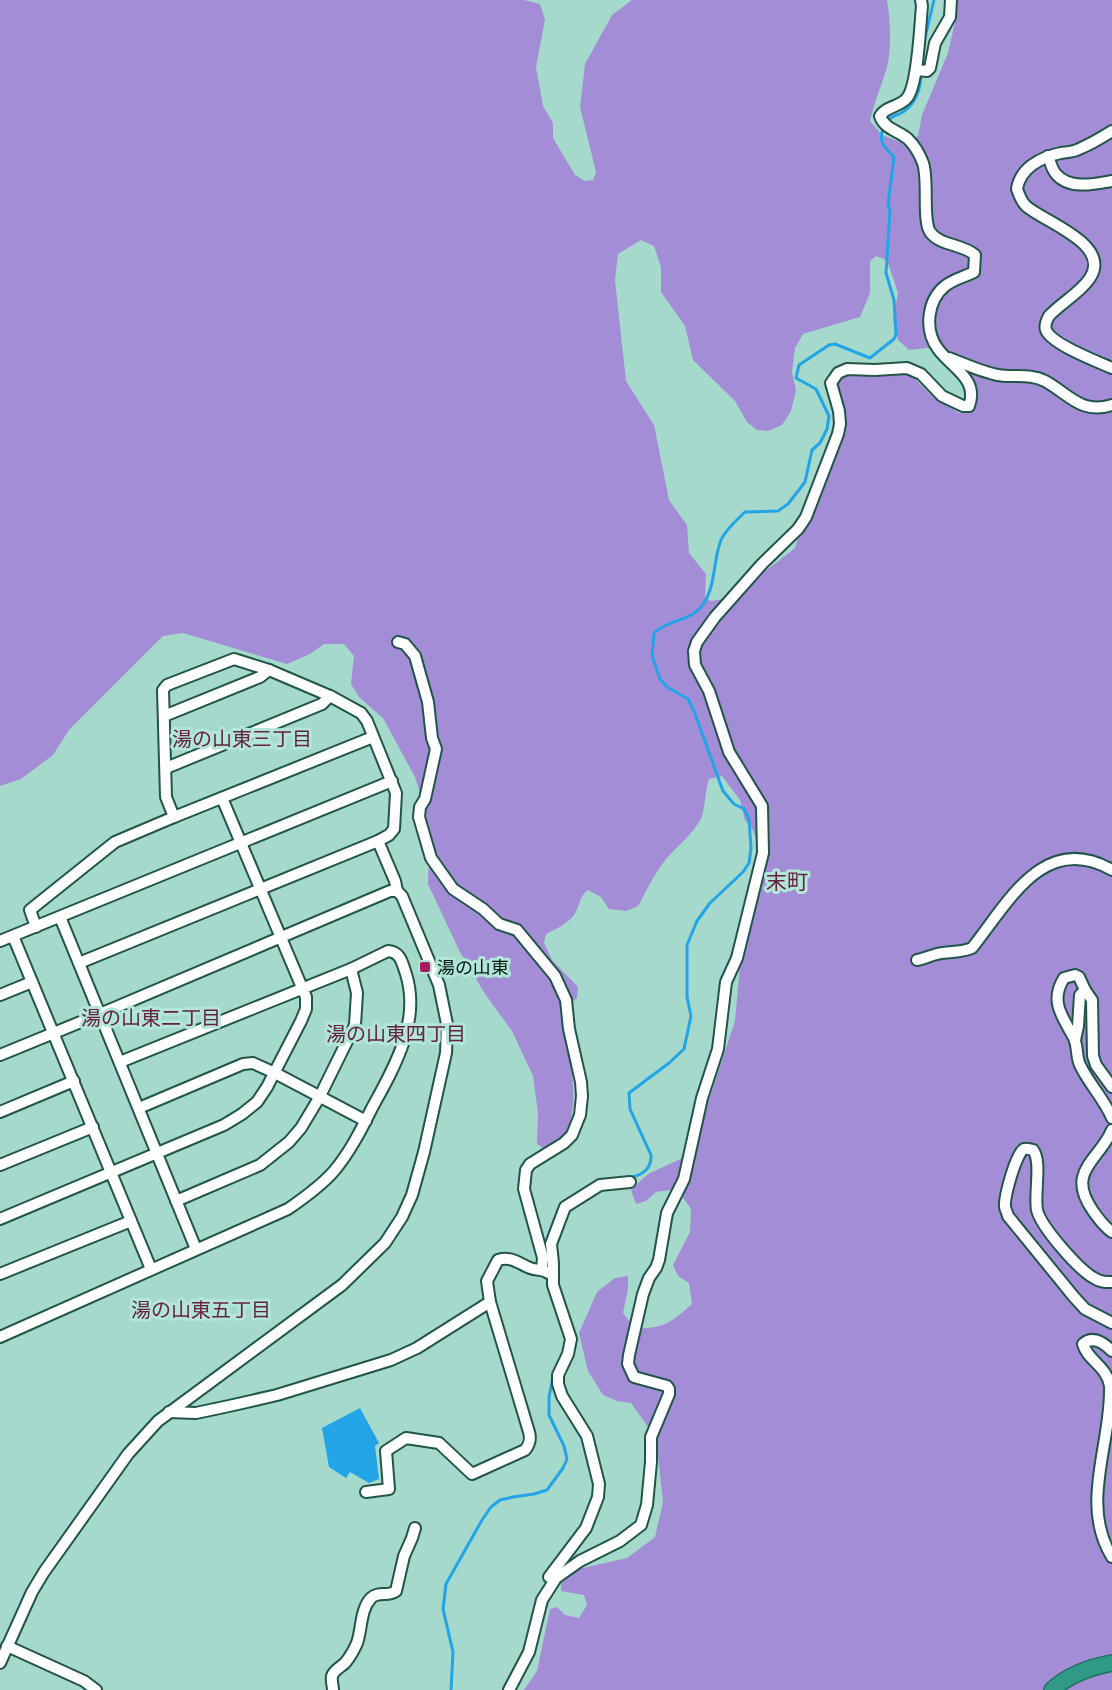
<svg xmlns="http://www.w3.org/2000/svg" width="1112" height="1690" viewBox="0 0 1112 1690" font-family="'PT Sans Narrow','Noto Sans JP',sans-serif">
<rect width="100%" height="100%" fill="#a5d9cc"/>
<!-- green -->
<path fill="#a48dd7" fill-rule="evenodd" d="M 0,0 L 524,0 L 540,4 L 545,20 L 536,67 L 543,106 L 553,123 L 553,138 L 575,175 L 585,181 L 593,180 L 596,172 L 580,107 L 585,64 L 612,15 L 632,0 L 887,0 C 890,19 892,48 887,67 C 882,85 874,102 870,121 L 882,135 L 908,145 L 918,136 L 922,115 L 948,53 L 955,22 L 953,0 L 1112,0 L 1112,1690 L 524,1690 L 537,1671 L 550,1609 L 557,1607 L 565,1615 L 579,1618 L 587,1605 L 584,1595 L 561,1591 L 561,1580 L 574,1570 L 627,1558 L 655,1537 L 663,1502 L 656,1438 L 631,1403 L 617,1401 L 603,1395 L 588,1371 L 579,1333 L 597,1292 L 615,1278 L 628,1276 L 628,1289 L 623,1313 L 635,1328 C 662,1330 673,1321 692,1304 L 689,1283 L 678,1276 L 673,1265 L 690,1232 L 691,1209 L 677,1189 L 656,1192 L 646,1201 L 636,1204 L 631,1190 L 648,1174 L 687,1156 L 693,1149 L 735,1021 L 743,933 L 763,856 L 753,830 L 745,820 L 740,800 L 722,776 L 709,779 C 705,790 705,811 701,819 C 692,835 678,845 667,858 C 655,872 647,890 638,906 L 626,911 L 609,909 L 601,897 L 588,890 C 579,896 580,906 574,915 C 567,924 556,929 546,934 L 544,943 L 552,960 L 578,987 L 577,998 C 570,1004 564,1010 563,1020 C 562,1030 567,1042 569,1052 C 574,1081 582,1142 543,1148 L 537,1144 L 538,1113 L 533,1076 L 512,1031 L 485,994 L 459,950 L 428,884 L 429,856 L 421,796 L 415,777 L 383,718 L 359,697 L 351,684 L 354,656 L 344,644 L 324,644 L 310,654 L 287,664 L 183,633 L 163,636 L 69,730 L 53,755 L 21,779 L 0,786 ZM 641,240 L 654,246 L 661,267 L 661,292 L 685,326 L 693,360 L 735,401 L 747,422 L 757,430 L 768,431 L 782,425 L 791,411 L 796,390 L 792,372 L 795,348 L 803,334 L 860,317 L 870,293 L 870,261 L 876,256 L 887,260 L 898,293 L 893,320 L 898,340 L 909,350 L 927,348 L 948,351 L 971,380 L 978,394 L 972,409 L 959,413 L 932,396 L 902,366 L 835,376 L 832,441 L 795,548 L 731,598 L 710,601 L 705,596 L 706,574 L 689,553 L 687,525 L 669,500 L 654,425 L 626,381 L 615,280 L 618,254 Z"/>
<!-- water -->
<path fill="#22a4e6" d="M 360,1408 L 379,1443 L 375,1446 L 379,1479 L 369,1483 L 350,1472 L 346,1478 L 329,1467 L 322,1428 Z"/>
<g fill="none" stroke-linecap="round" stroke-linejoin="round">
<!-- stream -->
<g stroke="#22a4e6" stroke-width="3">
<path d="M 924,42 L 934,0"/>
<path d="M 887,122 C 891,115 897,116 903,112 C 923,99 921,74 923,54"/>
<path d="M 630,1177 C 642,1176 652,1168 651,1155 L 630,1109 L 629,1093 L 669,1063 L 684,1049 L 691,1016 L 687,997 L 687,945 L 697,921 L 710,903 L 743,872 L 749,863 L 751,848 L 749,819 L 744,809 L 734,804 L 723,791 L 694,711 L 688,699 L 667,687 L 660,679 L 652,656 L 654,633 C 670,618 692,622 704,603 C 716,584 713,560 721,540 C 726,529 737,520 745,512 L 778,511 L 788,504 L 805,482 L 812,450 L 820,443 L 827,429 L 829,416 L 816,389 L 796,378 L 799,365 L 829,345 L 835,344 L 870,358 L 894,339 L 896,334 L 894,300 L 886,273 L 890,210 L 888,204 L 894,157 C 885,147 878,143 883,129"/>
<path d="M 547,1240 L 558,1210"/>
<path d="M 451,1690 L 453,1652 L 443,1609 L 446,1584 L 482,1520 L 491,1507 L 500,1500 L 513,1497 L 534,1494 L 547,1490 L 563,1468 L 567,1459 L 564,1446 L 549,1415 L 549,1397 L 554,1372"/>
</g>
<defs>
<g id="minor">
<path d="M 916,70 L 927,71 L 930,68 L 935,43 L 950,17 L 951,0"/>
<path d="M 1112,131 C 1101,138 1091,144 1079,149 C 1074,152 1067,152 1061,153 C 1041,157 1020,168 1017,189 C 1019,195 1021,201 1026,206 C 1044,222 1112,244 1090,278 C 1080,293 1061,303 1049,316 C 1047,320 1044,325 1046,330 C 1051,344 1098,362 1112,368"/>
<path d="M 1048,156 C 1050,161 1052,170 1056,174 C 1069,190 1095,184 1112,181"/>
<path d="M 949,358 C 965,364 982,372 998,375 C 1014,378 1030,373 1045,381 C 1069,394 1081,415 1112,405"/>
<path d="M 398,642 L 405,644 L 415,656 L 428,702 L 432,738 L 436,749 L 425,799 L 420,807 L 419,817 L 431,858 L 453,889 L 483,909 L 499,924 L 517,930 L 555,976 L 566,1000 L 569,1029 L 581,1082 L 582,1096 L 580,1115 L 572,1135 L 564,1143 L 530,1164 L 526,1170 L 524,1189 L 543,1258 L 542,1269"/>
<path d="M 164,716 L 260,677 L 269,670"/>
<path d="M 166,768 L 322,704 L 330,696"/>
<path d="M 174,817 L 373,737"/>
<path d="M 60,917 L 196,1249"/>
<path d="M 36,927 L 30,910 L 115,842 L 174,817 L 166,797 L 163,690 L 167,685 L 234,659 L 269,670 L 330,696 L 361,713 L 367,721 L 396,793 L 394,829 L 389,835 L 378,841 L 395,881 L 397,891"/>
<path d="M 13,936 L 151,1269"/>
<path d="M 0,941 L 392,781"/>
<path d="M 917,960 C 924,959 929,956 937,954 C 949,951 961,953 972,948 C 1008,903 1044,831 1112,870"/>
<path d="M 79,963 L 378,841"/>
<path d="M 0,995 L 32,982"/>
<path d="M 1075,1040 L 1078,1026 L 1080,995 L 1085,990"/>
<path d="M 0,1055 L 100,1014 L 390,891 L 397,891 L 402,896 L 439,985 L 447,1024 L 446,1053 L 424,1152 L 412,1195 L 402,1217 L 385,1243 L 342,1285 L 158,1421 L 128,1454 L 44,1572 L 32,1592 L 0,1663"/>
<path d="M 1112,1087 L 1096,1065 L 1093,1056 L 1092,1000 L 1085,990 L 1079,977 L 1075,975 L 1064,978 C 1049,1002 1063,1017 1074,1038 C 1078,1047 1076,1057 1080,1065 C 1089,1084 1104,1099 1112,1118"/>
<path d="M 139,1108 L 243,1064 L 253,1063 L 275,1073 L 366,1121"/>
<path d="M 0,1112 L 74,1081"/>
<path d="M 1112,1130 C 1099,1161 1065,1171 1093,1211 C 1098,1218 1104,1227 1112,1232"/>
<path d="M 0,1165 L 93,1127"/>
<path d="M 176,1201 L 260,1165 L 289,1142 L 301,1128 L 319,1098 L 355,1025 L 357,993 L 351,969"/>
<path d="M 0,1219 L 224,1125 L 242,1114 L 257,1102 L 267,1087 L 301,1021 L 306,1009 L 306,997 L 222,798"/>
<path d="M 0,1274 L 131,1221"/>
<path d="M 1112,1282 C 1105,1282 1100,1282 1094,1278 C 1079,1270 1041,1227 1037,1210 C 1034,1194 1042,1161 1033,1150 C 1030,1149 1027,1148 1024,1149 C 1016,1153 1004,1197 1005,1207 C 1006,1211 1007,1212 1008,1216 L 1074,1297 L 1085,1309 L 1112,1323"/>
<path d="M 0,1337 L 288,1209 C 304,1198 321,1186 334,1171 C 350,1152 361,1130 372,1108 C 394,1068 421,1022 406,974 C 402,963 401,952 388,951 L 351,969 L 120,1062"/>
<path d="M 1112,1351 C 1104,1343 1093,1335 1083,1344 C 1087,1360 1107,1366 1110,1386 C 1112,1443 1079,1504 1112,1557"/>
<path d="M 169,1412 L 196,1413 L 229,1406 L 277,1395 L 391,1360 L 417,1348 L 490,1302"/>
<path d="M 366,1492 L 389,1489 L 386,1451 L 406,1438 L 439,1443 L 472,1474 L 525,1450 C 530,1444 531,1439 529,1432 L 490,1302 L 487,1281 L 498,1260 C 511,1256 518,1263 530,1268 C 537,1271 542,1268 548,1273"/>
<path d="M 549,1577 L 586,1528 L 598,1497 L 599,1484 L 587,1436 L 562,1396 L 558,1384 L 558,1375 L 568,1354 L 571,1339 L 553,1285 L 553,1263 L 551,1244 L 565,1207 L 600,1185 L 630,1182"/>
<path d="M 7,1646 L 84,1681 L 96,1690"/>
<path d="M 333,1690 C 333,1686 331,1680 332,1676 C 334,1670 341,1667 345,1663 C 350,1657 354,1650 357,1643 C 362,1629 360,1610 371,1598 C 378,1591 389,1597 396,1591 L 404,1556 L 412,1538 L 415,1528"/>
<path d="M 509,1690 L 529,1652 L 542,1600 L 556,1578 L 580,1561 L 620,1541 L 641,1525 L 647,1505 L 651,1462 L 651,1437 L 669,1394 L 669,1389 L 667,1386 L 634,1377 L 628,1364 L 629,1355 L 643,1294 L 649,1278 L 656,1268 L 659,1260 L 667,1213 L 684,1179 L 702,1098 L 718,1049 L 726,982 L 737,958 L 763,853 L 762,806 L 729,752 L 709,691 L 695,665 L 694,651 L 697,642 L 715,617 L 762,564 L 798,529 L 806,517 L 838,434 L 840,424 L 839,411 L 831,383 L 838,373 L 847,369 L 875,370 L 907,368 L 921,374 L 942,396 L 963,406 L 969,406 C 979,379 952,368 938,349 C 924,330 927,301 945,286 C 954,279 964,277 974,272 L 975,255 C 963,244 940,246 930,232 C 922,219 929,181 923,163 C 920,155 914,145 908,139 C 899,131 884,129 880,116 C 886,106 900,107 907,98 C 918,85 920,26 922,6 L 921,0"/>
</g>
<path id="highway" d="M 1052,1690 C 1069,1674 1090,1667 1112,1663"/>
</defs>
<!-- minor casing -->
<use href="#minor" stroke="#22554a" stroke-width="14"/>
<!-- highway casing -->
<use href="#highway" stroke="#206d5f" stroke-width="18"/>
<!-- minor -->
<use href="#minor" stroke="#fff" stroke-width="10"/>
<!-- highway -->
<use href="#highway" stroke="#2f9b87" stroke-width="15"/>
</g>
<!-- markers -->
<rect fill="#a81c5f" stroke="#b1e6d9" stroke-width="2" x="419" y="961" width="12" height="12" rx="3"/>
<g text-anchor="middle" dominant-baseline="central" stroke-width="6" stroke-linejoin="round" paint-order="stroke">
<!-- poi labels -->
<g font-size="18" fill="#041814" stroke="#b1e6d9" text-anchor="start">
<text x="437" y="967">湯の山東</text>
</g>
<!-- neighbourhood labels -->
<g font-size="20" fill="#65223d" stroke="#b1e6d9">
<text x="242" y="739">湯の山東三丁目</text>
<text x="151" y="1018">湯の山東二丁目</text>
<text x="396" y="1034">湯の山東四丁目</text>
<text x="201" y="1310">湯の山東五丁目</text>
</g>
<!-- quarter labels -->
<g font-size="21" fill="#65223d" stroke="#b1e6d9">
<text x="787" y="881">末町</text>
</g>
</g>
</svg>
